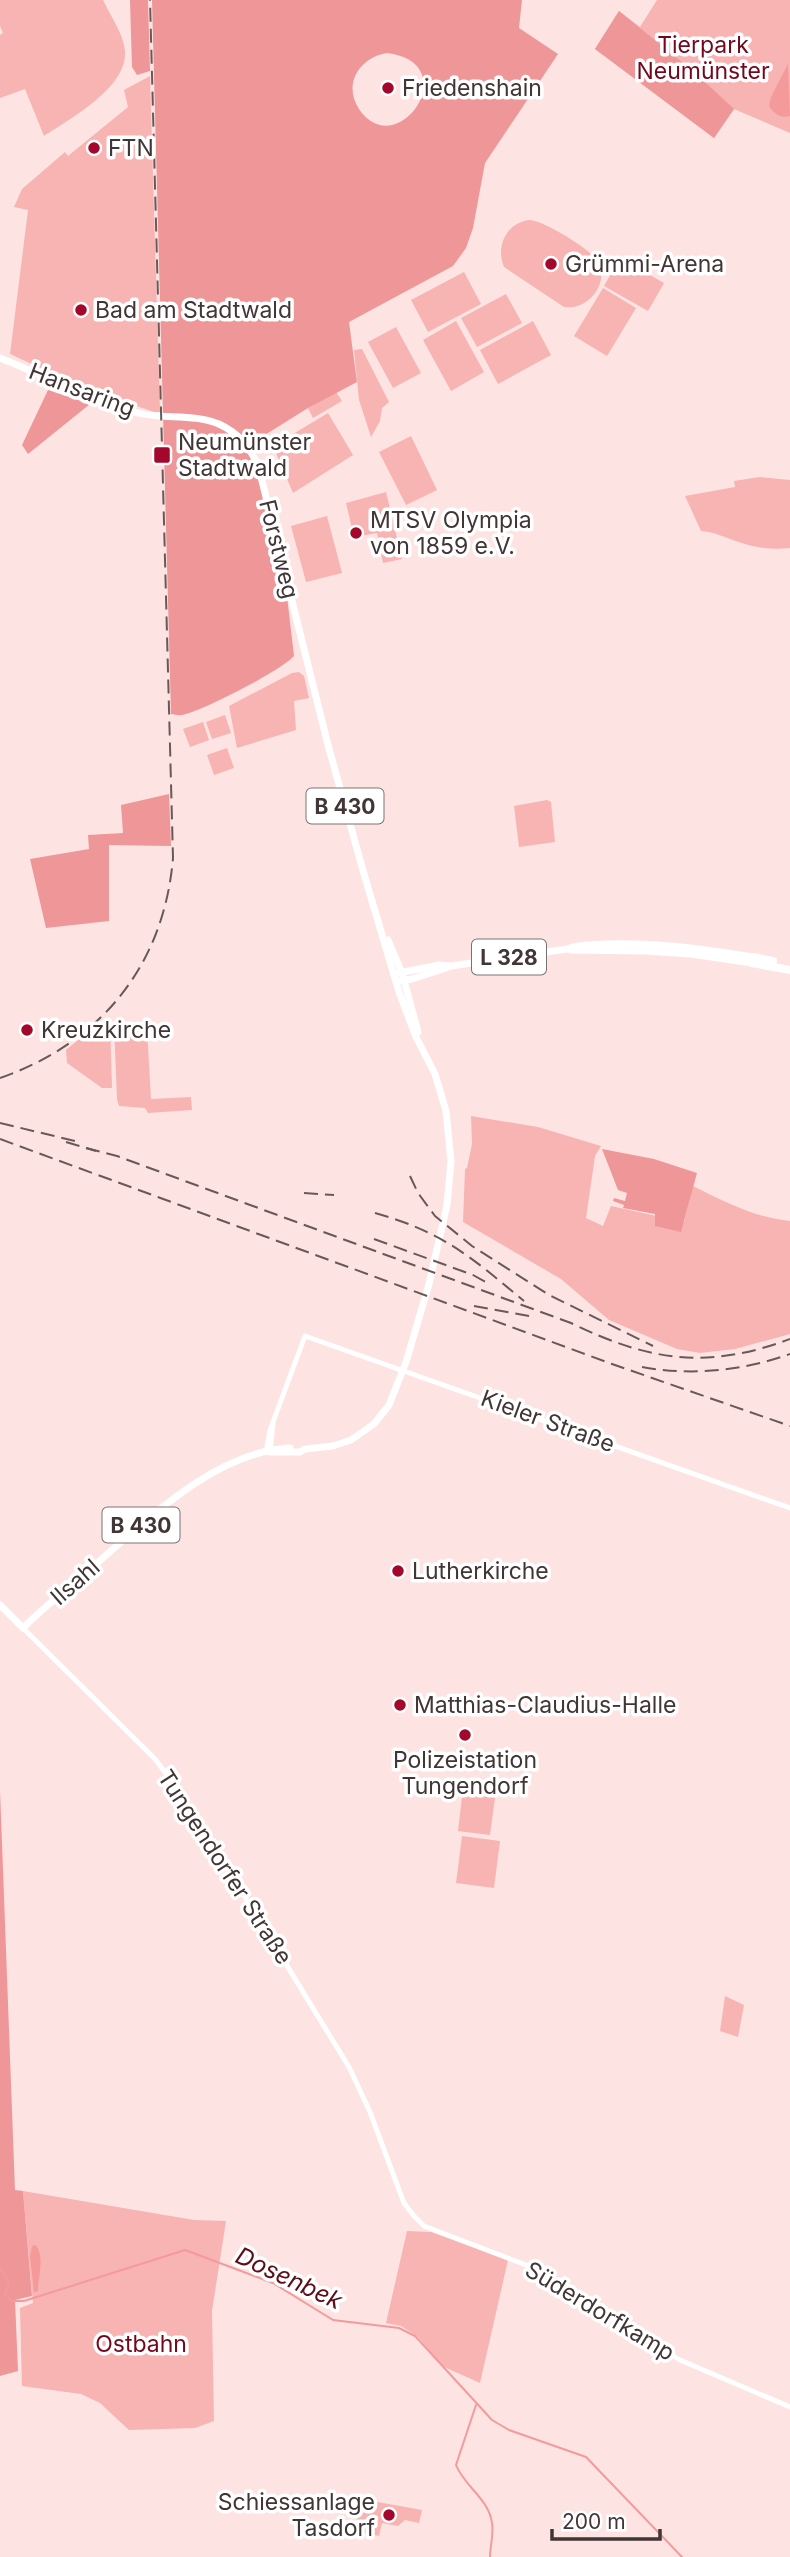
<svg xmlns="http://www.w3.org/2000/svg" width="790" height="2557" viewBox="0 0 790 2557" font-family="Inter,sans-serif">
<rect width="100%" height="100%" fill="#fde4e3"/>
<!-- green -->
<g fill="#f8b3b3">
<path d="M 0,0 L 103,0 C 110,15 124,35 125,51 C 128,87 70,119 44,136 L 25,89 L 0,98 L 0,35 L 3,33 L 0,26 Z"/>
<path d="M 657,0 L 790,0 L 790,133 L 734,109 L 714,138 L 595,49 L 619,11 L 640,27 Z"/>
<path d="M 150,76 L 160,412 L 154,412 L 82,387 L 10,354 L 28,210 L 14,207 L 22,189 L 65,152 L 68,156 L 128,107 L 124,90 Z"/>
<path d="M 530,220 C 544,221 588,248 596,259 C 612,282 588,311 564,307 L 504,267 C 495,246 507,222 530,220 Z"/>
<path d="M 620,258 L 664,283 L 648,311 L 604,286 Z"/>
<path d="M 464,272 L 481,304 L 428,332 L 411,300 Z"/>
<path d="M 603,288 L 636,308 L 607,356 L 574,336 Z"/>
<path d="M 506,294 L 522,323 L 477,347 L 461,318 Z"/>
<path d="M 456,321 L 484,372 L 451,391 L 423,340 Z"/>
<path d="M 533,321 L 551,355 L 498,384 L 480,350 Z"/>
<path d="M 396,327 L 421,373 L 393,388 L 368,342 Z"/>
<path d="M 362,349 L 389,402 L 382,408 L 380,421 L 371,437 L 359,400 L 354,350 Z"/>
<path d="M 336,392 L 342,401 L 313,418 L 308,408 Z"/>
<path d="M 328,413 L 353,455 L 293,493 L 273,446 Z"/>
<path d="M 411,436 L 437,490 L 406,505 L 379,452 Z"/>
<path d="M 760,477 L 790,480 L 790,548 C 773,550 755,548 739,542 C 726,538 715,532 701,531 L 685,496 L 735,487 L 734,481 Z"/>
<path d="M 386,492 L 402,559 L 383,563 L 377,533 L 354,537 L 346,503 Z"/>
<path d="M 327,516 L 342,573 L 306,582 L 291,526 Z"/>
<path d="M 299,672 L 304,676 L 309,698 L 294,701 L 296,730 L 237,748 L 229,706 L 292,673 Z"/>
<path d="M 225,715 L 231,733 L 212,739 L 206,722 Z"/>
<path d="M 203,722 L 209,740 L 190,747 L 183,729 Z"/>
<path d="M 227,748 L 234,768 L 214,775 L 207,755 Z"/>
<path d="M 547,800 L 551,802 L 555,842 L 519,847 L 514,806 Z"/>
<path d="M 100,1022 L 110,1022 L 112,1088 L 102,1088 L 67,1063 L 66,1050 Z"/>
<path d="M 114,1024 L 132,1024 L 133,1030 L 147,1029 L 151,1099 L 191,1097 L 192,1110 L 148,1113 L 145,1108 L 119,1106 L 117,1099 Z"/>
<path d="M 471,1116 L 538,1127 L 601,1146 L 595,1156 L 586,1218 L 603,1226 L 611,1206 L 684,1222 L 693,1186 C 723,1201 756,1218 790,1221 L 790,1334 L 735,1349 L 700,1353 L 677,1349 L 609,1320 L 561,1279 L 463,1222 L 465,1169 L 467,1168 L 472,1144 Z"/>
<path d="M 464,1779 L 497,1783 L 490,1835 L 458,1831 Z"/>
<path d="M 462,1836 L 500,1841 L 494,1888 L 456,1883 Z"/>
<path d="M 725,1996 L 744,2005 L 738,2037 L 720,2031 Z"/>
<path d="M 23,2191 L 194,2220 L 226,2221 L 212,2311 L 214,2421 L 195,2428 L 129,2430 L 100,2403 L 81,2394 L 22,2386 L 20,2308 L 33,2303 Z"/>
<path d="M 407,2231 L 431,2232 L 508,2260 L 480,2383 L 442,2366 L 418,2337 L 401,2326 L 386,2323 Z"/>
<path d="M 361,2499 L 422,2510 L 419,2523 L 405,2520 L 398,2526 L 382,2523 L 379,2536 L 355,2531 Z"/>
</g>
<!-- forest -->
<g fill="#ef9698" fill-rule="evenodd">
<path d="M 130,0 L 148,0 L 150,71 L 137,75 L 132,67 Z"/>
<path d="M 152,0 L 522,0 L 519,28 L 558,54 L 485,163 L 473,228 L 466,248 L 453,266 L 349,322 L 357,382 L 308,408 L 252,443 L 249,454 L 257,470 L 286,588 L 294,656 C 282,670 201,712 182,715 C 179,716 174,714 171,714 ZM 387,53 C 467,63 397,165 359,109 C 342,83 361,57 387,53 Z"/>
<path d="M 619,11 L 693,71 L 734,109 L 714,138 L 595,49 Z"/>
<path d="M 48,390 L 90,404 L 28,454 L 22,445 Z"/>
<path d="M 169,794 L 171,846 L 109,845 L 109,921 L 46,928 L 30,859 L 89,849 L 88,835 L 123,833 L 121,805 Z"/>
<path d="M 602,1149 L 654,1159 L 697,1173 L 681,1232 L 655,1226 L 655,1214 L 623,1208 L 624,1205 L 613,1201 L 614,1198 L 625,1201 L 627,1193 L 618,1190 Z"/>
<path d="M 0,1790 L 15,2190 L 23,2191 L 32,2296 L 15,2300 L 18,2371 L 0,2376 Z"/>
</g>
<!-- water -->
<g fill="#f49a9b">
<path d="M 788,64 L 790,116 C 781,119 773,113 769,106 L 771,97 Z"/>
<path d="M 36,2245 C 45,2258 38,2276 38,2291 L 34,2292 L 30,2256 L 32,2246 Z"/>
</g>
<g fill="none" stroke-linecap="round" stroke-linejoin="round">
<!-- stream -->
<g stroke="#f49a9b" stroke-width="2">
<path d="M 0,2268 L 9,2283 L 5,2294 L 12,2301 L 24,2301 L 185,2250 L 273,2283 L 333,2320 L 399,2328 L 415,2336 L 492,2420 L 509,2430 L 586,2457 L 682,2557"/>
<path d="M 476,2405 L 456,2465 C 464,2486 489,2499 492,2523 C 494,2534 490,2546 490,2557"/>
</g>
<!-- secondary -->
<g stroke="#fff" stroke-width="5">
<path d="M 270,1452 L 267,1447 L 270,1430 L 305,1336 L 790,1508"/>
<path d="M 270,1452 L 273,1424"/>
<path d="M 23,1628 L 155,1759 L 183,1796 L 349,2067 L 370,2112 L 404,2203 L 414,2216 L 424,2226 L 534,2268 L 680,2360 L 790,2407"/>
</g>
<!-- primary -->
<g stroke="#fff" stroke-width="7">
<path d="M 0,358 C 44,375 88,400 134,412 C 161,420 193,413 219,424 C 238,433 249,446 258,465 L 328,745 L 364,874 L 399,992 L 416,1037 L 435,1074 L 446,1111 L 451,1161 L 447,1205 L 429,1284 L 406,1362 L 389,1405 L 374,1424 L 351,1440 L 333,1446 L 305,1449 L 300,1452 L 270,1452"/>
<path d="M 388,940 L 402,973 L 418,1032"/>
<path d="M 571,950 L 646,951 L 691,954 L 752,963"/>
<path d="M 394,974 L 439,965 L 451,966 L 567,949 C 579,944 592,945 605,944 C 655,942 703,949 753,957"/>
<path d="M 400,981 L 412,979 L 446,968"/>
<path d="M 0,1605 L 23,1628 C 46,1605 72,1585 96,1564 C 149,1518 217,1451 290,1448"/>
</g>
<!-- trunk -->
<g stroke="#fff" stroke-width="8">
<path d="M 753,957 L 773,961"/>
<path d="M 752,963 L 790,970"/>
</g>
<!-- rail -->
<g stroke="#685959" stroke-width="2" stroke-dasharray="14 7" stroke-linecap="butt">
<path d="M 0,1078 C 101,1043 164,965 173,858 L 150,0"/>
<path d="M 0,1123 L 75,1141"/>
<path d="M 0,1139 L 612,1364 L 790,1426"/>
<path d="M 66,1142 L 96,1151"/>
<path d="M 86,1148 L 117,1156 L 571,1323 C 649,1361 707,1370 790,1339"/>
<path d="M 410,1176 L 418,1193 L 435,1216 L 472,1246 L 549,1295 L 653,1346"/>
<path d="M 304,1193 L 334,1195"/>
<path d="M 375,1213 C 443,1232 471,1257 524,1301"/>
<path d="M 374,1239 L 473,1275 L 491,1285"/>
<path d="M 474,1306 L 529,1316"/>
<path d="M 642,1367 C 692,1376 742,1371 790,1354"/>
</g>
</g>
<!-- markers -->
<g fill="#a4072c" stroke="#fff" stroke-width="2.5">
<circle cx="388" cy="88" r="7"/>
<circle cx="94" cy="148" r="7"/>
<circle cx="551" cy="264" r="7"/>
<circle cx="81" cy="310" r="7"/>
<rect x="153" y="446" width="18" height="18" rx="3.5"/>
<circle cx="356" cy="533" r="7"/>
<circle cx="27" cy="1030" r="7"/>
<circle cx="398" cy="1571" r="7"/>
<circle cx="400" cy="1705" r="7"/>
<circle cx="465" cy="1735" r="7"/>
<circle cx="389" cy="2515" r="7"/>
</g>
<g text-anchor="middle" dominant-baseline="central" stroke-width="7" stroke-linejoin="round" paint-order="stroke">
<!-- shield labels -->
<g fill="#fff" stroke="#7a7272" stroke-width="2">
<rect x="306.5" y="788.5" width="77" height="35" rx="5"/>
<rect x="472" y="939.5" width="74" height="35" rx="5"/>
<rect x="102.5" y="1507.5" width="77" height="35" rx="5"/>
</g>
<g font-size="21" font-weight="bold" fill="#413535">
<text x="345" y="806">B 430</text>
<text x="509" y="957">L 328</text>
<text x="141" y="1525">B 430</text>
</g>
<!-- park labels -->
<g font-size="23" fill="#74071d" stroke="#fff">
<text x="703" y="45">Tierpark<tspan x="703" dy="26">Neumünster</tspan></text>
<text x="141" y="2344">Ostbahn</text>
</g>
<!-- poi labels -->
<g font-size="23" fill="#413535" stroke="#fff" text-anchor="start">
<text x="402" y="88">Friedenshain</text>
<text x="108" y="148">FTN</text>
<text x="565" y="264">Grümmi-Arena</text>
<text x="95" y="310">Bad am Stadtwald</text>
<text x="178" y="442">Neumünster<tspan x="178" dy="26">Stadtwald</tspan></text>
<text x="370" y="520">MTSV Olympia<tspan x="370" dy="26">von 1859 e.V.</tspan></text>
<text x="41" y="1030">Kreuzkirche</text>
<text x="412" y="1571">Lutherkirche</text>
<text x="414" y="1705">Matthias-Claudius-Halle</text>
<text x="465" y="1760" text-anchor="middle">Polizeistation<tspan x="465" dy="26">Tungendorf</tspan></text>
<text x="375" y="2502" text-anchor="end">Schiessanlage<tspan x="375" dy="26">Tasdorf</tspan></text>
</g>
<!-- street labels -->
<g font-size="23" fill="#413535" stroke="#fff">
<text transform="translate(82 390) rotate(21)">Hansaring</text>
<text transform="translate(279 549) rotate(76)">Forstweg</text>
<text transform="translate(548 1421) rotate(20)">Kieler Straße</text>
<text transform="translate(75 1582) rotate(-41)">Ilsahl</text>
<text transform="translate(225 1867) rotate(57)">Tungendorfer Straße</text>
<text transform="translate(600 2311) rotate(31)">Süderdorfkamp</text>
</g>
<!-- water labels -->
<g font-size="24" font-style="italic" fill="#5c0d19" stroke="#fff">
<text transform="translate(289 2278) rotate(25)">Dosenbek</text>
</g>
</g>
<!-- scale -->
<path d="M552 2529v10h108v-10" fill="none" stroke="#413535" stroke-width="3.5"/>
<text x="562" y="2529" font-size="21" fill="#413535" stroke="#ffffff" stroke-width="5" paint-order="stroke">200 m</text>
</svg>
